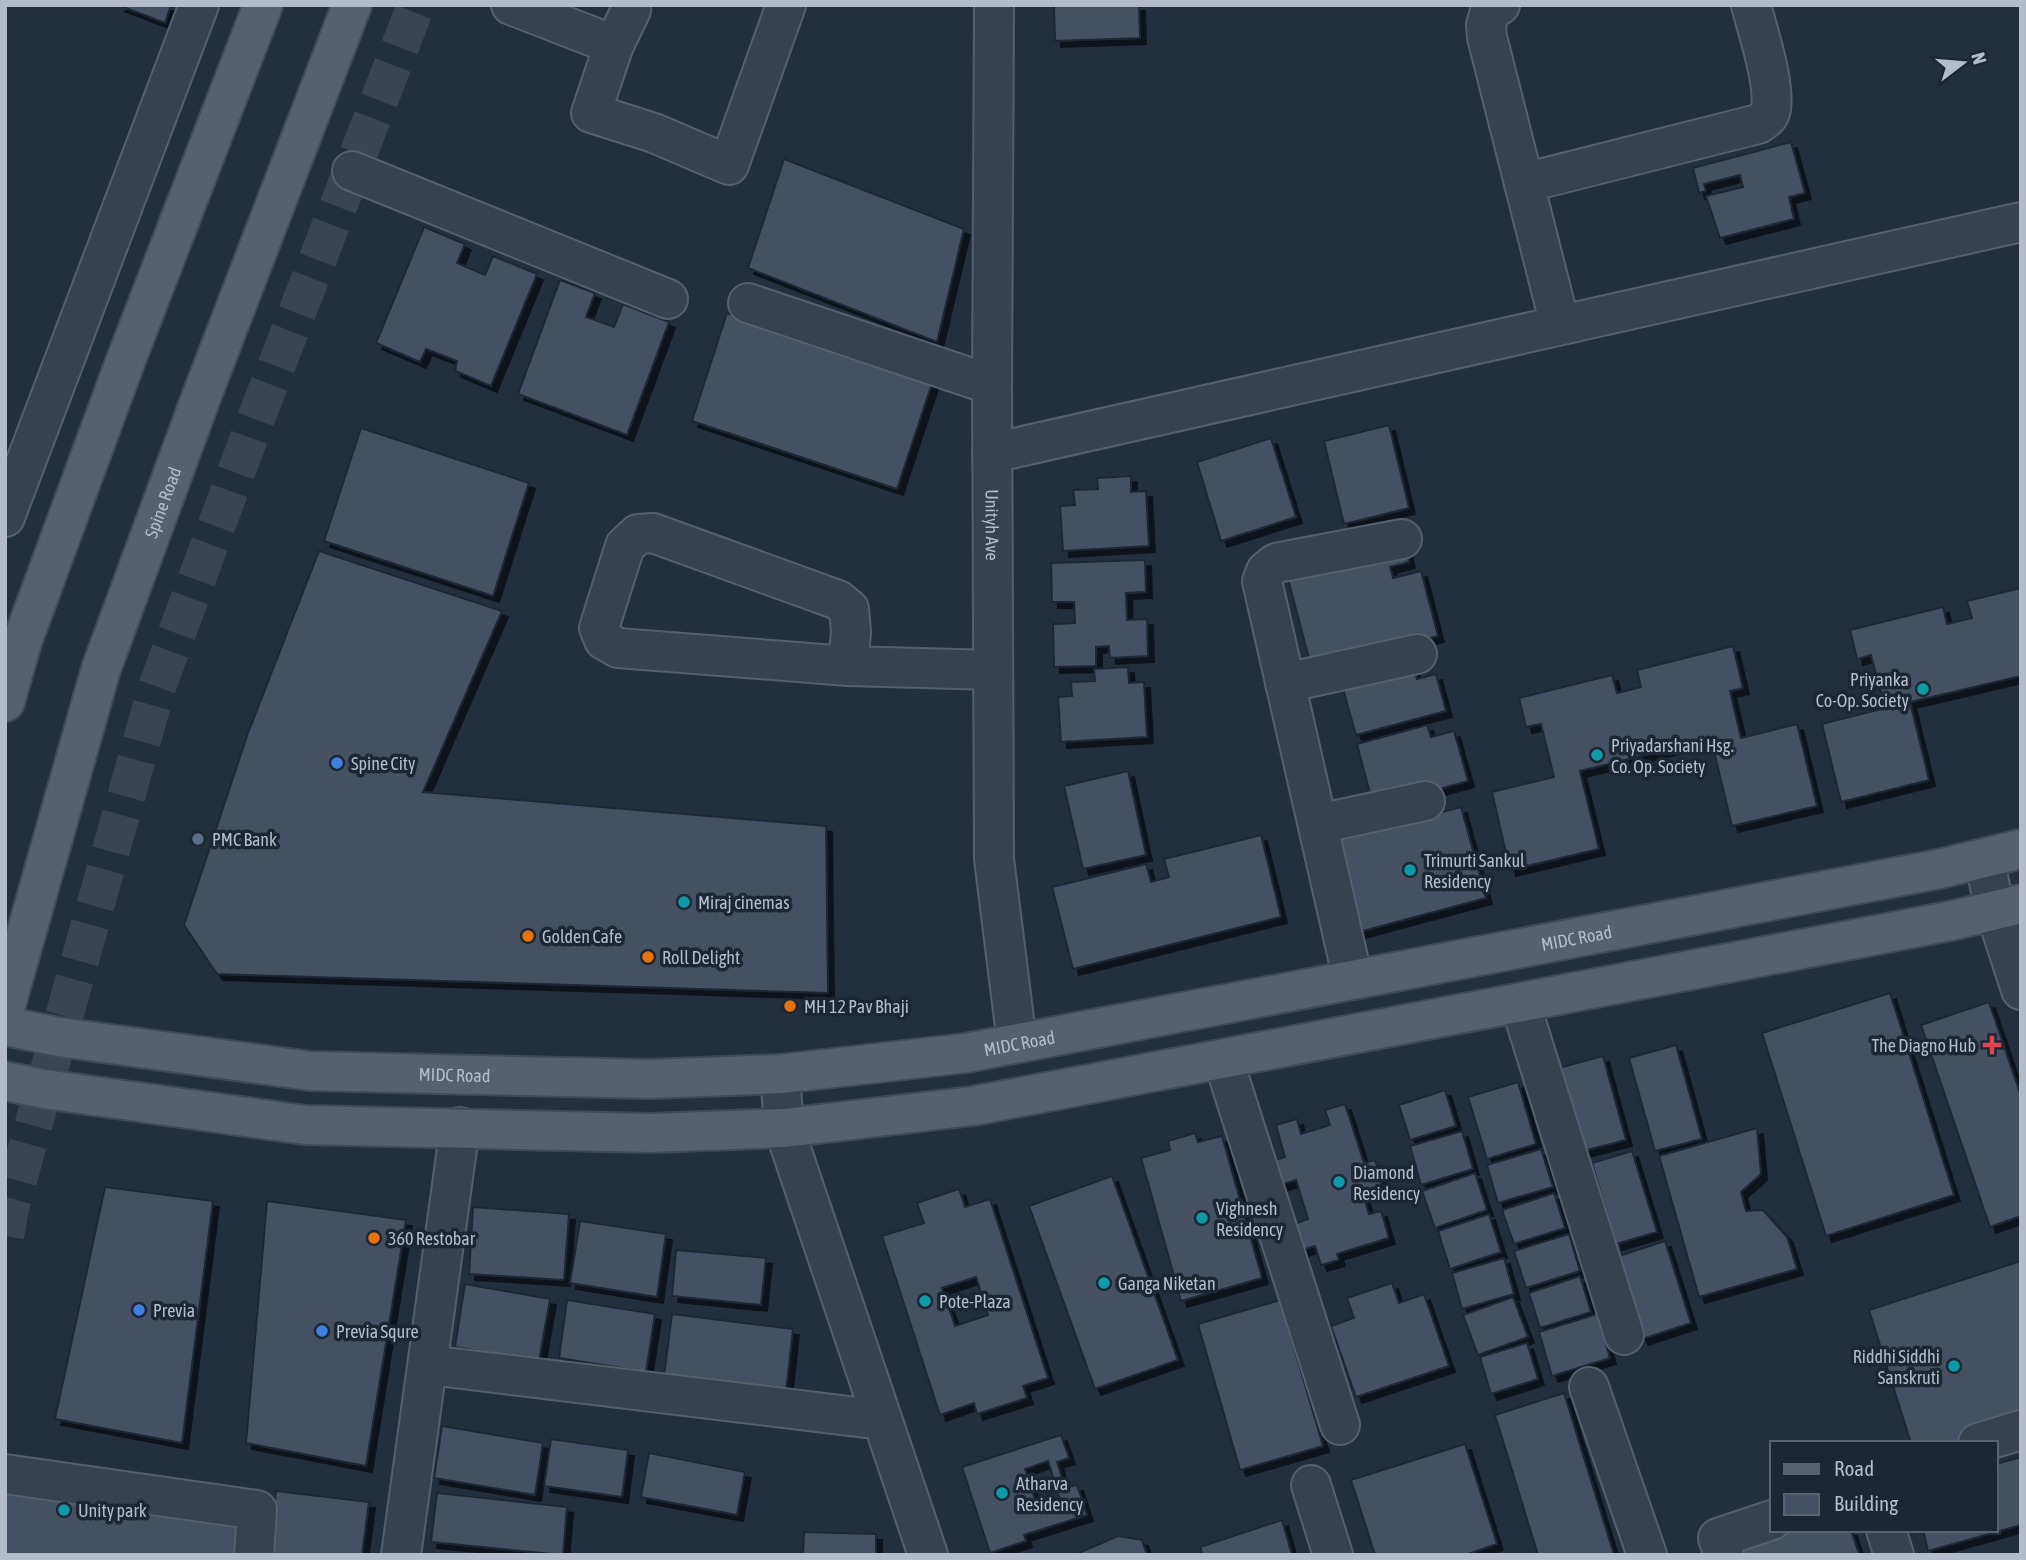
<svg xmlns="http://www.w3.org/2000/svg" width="2026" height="1560" viewBox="0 0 2026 1560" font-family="'Asap Condensed',sans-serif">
<defs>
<filter id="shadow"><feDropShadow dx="6" dy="6" stdDeviation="0" flood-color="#0009"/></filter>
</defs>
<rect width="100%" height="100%" fill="#242f3e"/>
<!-- building -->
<g fill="#455162" stroke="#1f2835" stroke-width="2" fill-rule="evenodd" filter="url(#shadow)">
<path d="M 118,5 L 171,5 L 165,23 Z"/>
<path d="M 1054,5 L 1139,5 L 1140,38 L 1055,41 Z"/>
<path d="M 1791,142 L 1805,193 L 1789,197 L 1794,219 L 1720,238 L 1706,196 L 1743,187 L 1740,175 L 1704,184 L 1706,191 L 1699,193 L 1693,168 Z"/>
<path d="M 784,159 L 964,229 L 937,342 L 748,268 Z"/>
<path d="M 424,227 L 465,244 L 457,263 L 485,275 L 493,256 L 537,274 L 491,386 L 455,371 L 457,361 L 426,349 L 420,362 L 376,343 Z"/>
<path d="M 560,280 L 595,293 L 586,317 L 614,327 L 623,304 L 669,322 L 627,435 L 518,394 Z"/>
<path d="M 727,313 L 933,380 L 897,489 L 692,421 Z"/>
<path d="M 1389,425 L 1409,508 L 1344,524 L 1324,441 Z"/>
<path d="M 361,428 L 529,483 L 493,596 L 324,541 Z"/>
<path d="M 1271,438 L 1296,517 L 1221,541 L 1197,462 Z"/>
<path d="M 1131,476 L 1131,492 L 1146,491 L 1149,546 L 1063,551 L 1060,506 L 1075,505 L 1073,490 L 1098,489 L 1097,478 Z"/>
<path d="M 1406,548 L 1409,562 L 1390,567 L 1393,578 L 1421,571 L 1438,636 L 1312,670 L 1288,579 Z"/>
<path d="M 319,551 L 502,611 L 423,792 L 826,826 L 828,993 L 217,974 L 184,925 L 248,733 Z"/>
<path d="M 1145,560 L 1146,592 L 1126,593 L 1127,620 L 1147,619 L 1148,656 L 1110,658 L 1109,646 L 1096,647 L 1096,666 L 1054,667 L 1053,624 L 1075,623 L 1074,602 L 1052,602 L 1051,563 Z"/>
<path d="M 2021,588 L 2021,676 L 1910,702 L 1929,780 L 1841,802 L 1822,724 L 1885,708 L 1871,655 L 1857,659 L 1850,630 L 1943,607 L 1947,624 L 1972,618 L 1967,601 Z"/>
<path d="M 1733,646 L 1743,688 L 1730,691 L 1741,738 L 1797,724 L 1817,806 L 1732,826 L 1711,739 L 1580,771 L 1599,849 L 1510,870 L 1492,792 L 1554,777 L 1541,724 L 1526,727 L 1519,698 L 1612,675 L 1617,693 L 1641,687 L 1637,670 Z"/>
<path d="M 1128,667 L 1129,683 L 1144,682 L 1147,737 L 1061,742 L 1058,697 L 1072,696 L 1071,682 L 1095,681 L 1094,669 Z"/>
<path d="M 1414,670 L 1417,679 L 1436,674 L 1446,711 L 1356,735 L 1343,689 Z"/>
<path d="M 1427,725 L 1431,737 L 1454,731 L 1468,781 L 1400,800 L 1371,797 L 1357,744 Z"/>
<path d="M 1128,771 L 1146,855 L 1083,869 L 1064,786 Z"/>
<path d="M 1461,807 L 1486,898 L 1359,932 L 1335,841 Z"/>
<path d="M 1261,835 L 1281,917 L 1073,969 L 1052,887 L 1146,864 L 1151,882 L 1169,877 L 1164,859 Z"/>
<path d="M 1890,993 L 1954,1195 L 1826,1236 L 1762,1033 Z"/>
<path d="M 1989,1002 L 2021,1096 L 2021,1216 L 1990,1227 L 1921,1025 Z"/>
<path d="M 1676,1045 L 1702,1139 L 1655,1151 L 1629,1058 Z"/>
<path d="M 1603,1056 L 1626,1140 L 1583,1151 L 1559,1068 Z"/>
<path d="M 1518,1082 L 1536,1144 L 1487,1159 L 1468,1097 Z"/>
<path d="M 1445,1090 L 1456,1126 L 1410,1140 L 1399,1105 Z"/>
<path d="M 1345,1104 L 1364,1163 L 1375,1160 L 1382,1185 L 1362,1192 L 1369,1214 L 1381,1211 L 1389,1238 L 1337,1254 L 1339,1260 L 1321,1265 L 1315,1246 L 1296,1252 L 1288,1226 L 1308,1219 L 1296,1180 L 1280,1185 L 1272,1161 L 1285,1157 L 1276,1125 L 1297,1119 L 1301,1134 L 1330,1125 L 1325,1110 Z"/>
<path d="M 1757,1128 L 1761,1174 L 1741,1192 L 1746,1211 L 1763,1210 L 1787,1237 L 1797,1269 L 1699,1297 L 1659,1156 Z"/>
<path d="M 1462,1131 L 1473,1169 L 1421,1185 L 1410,1146 Z"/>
<path d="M 1195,1133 L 1198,1142 L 1222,1136 L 1262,1278 L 1181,1301 L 1141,1158 L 1170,1150 L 1168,1141 Z"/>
<path d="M 1541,1149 L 1553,1187 L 1498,1203 L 1487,1165 Z"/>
<path d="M 1632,1151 L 1657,1232 L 1616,1244 L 1592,1163 Z"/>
<path d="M 1475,1173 L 1487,1210 L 1435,1228 L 1422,1191 Z"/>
<path d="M 1112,1176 L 1178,1360 L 1095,1389 L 1029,1206 Z"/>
<path d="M 105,1187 L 213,1201 L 182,1443 L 55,1419 Z"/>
<path d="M 959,1189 L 965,1207 L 990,1199 L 1048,1378 L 1023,1386 L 1027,1398 L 977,1414 L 974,1403 L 940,1415 L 882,1236 L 924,1223 L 917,1203 ZM 976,1277 L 988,1315 L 955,1326 L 942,1288 Z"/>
<path d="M 1554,1193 L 1565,1228 L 1514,1244 L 1502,1210 Z"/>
<path d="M 267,1201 L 406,1220 L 366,1466 L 246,1443 Z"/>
<path d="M 473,1207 L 569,1214 L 564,1280 L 469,1274 Z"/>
<path d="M 1489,1214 L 1501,1252 L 1450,1269 L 1438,1231 Z"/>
<path d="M 580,1221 L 666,1234 L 657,1297 L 570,1283 Z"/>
<path d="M 1569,1234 L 1580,1271 L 1526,1288 L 1514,1251 Z"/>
<path d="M 1665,1241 L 1691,1323 L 1642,1339 L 1616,1257 Z"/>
<path d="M 676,1250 L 766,1258 L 761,1305 L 672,1296 Z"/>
<path d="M 1504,1258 L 1514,1294 L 1462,1309 L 1452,1273 Z"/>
<path d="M 2021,1261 L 2021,1423 L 1958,1443 L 1911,1443 L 1869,1310 Z"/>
<path d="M 1580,1276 L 1591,1312 L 1540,1328 L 1529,1293 Z"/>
<path d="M 1392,1283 L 1399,1303 L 1424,1294 L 1449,1366 L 1356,1397 L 1331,1326 L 1354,1318 L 1347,1298 Z"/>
<path d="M 465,1284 L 550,1299 L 539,1361 L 455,1347 Z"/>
<path d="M 1513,1297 L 1528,1337 L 1478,1355 L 1463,1315 Z"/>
<path d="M 567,1300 L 655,1314 L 646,1372 L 559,1358 Z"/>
<path d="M 1280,1300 L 1323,1446 L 1240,1470 L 1198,1324 Z"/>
<path d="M 672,1314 L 793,1329 L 786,1391 L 664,1376 Z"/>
<path d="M 1597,1314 L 1610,1358 L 1552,1376 L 1539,1332 Z"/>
<path d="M 1527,1343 L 1538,1379 L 1491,1394 L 1480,1357 Z"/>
<path d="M 1564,1393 L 1614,1555 L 1538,1555 L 1495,1415 Z"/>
<path d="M 442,1426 L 543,1443 L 535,1495 L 434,1478 Z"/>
<path d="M 1061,1435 L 1069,1458 L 1057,1462 L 1065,1488 L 1077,1485 L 1087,1515 L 1024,1535 L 1026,1541 L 990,1553 L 962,1467 ZM 1048,1461 L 1060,1499 L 1037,1506 L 1025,1469 Z"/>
<path d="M 551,1439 L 628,1450 L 622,1497 L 544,1486 Z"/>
<path d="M 1465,1444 L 1497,1544 L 1465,1555 L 1375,1555 L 1351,1480 Z"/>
<path d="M 649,1453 L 745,1472 L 737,1515 L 641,1497 Z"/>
<path d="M 2021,1457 L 2021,1525 L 1928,1551 L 1923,1530 L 1996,1530 L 1996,1464 Z"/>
<path d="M 5,1491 L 241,1528 L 237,1555 L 5,1555 Z"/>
<path d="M 276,1491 L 369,1502 L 362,1555 L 269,1555 Z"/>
<path d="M 437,1493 L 567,1507 L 563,1555 L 431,1542 Z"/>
<path d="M 1282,1520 L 1292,1555 L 1203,1555 L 1200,1547 Z"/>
<path d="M 1781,1530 L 1851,1530 L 1859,1554 L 1727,1555 Z"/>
<path d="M 804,1532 L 876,1534 L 876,1555 L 803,1555 Z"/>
<path d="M 1118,1536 L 1142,1540 L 1147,1555 L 1074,1555 Z"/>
</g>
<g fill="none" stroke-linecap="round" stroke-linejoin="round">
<!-- minor-tunnel -->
<path stroke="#3a4453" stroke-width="38" stroke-dasharray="38 19" stroke-linecap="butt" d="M 5,1236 L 10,1208 L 157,687 L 257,416 L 416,5"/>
<defs>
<g id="minor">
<path d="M 511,5 L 614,45 L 591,113 L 654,133 L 729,165 L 786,5"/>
<path id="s1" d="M 994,5 L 992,385 L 994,859 L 1017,1043"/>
<path d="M 1500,5 L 1490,11 L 1486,25 L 1487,37 L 1560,325"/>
<path d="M 614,45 L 631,10"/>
<path d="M 352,171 L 668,299"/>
<path d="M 1524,183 L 1758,124 C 1764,120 1770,117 1771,109 C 1775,82 1758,32 1751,5"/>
<path d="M 748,303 L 992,385"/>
<path d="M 992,453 L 2021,222"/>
<path d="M 5,517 L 199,5"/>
<path d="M 848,666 L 851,632 L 849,609 L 838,600 L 653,533 L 638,534 L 625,546 L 599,628 L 604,640 L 618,648 L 848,666 L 993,670"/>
<path d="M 1285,683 L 1417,654"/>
<path d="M 1318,824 L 1425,801"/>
<path d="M 1984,858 L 1995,910 L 2021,990"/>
<path d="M 1353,980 L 1262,581 L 1266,571 L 1276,563 L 1402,539"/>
<path d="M 1520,1003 L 1624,1335"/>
<path d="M 1223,1059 L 1340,1425"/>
<path d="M 780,1074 L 784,1128 L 928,1555"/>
<path d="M 429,1365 L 882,1420"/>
<path d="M 1589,1387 L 1647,1555"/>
<path d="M 1978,1443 L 2021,1430"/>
<path d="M 5,1474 L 257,1510 L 254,1555"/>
<path d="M 1311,1485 L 1333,1555"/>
<path d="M 1886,1530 L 1894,1555"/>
<path d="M 401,1555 L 460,1127"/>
<path d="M 1724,1555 L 1718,1538 L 1772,1520"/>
</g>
<g id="major">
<path d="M 5,702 L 22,642 L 124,365 L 263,5"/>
<path id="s2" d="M 5,1008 L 101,669 L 202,395 L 352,5"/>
<path id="s3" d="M 5,1026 L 59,1037 L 310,1071 L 650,1079 L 780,1074 L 966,1053 L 1939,869 L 2021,849"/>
<path d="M 5,1081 L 44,1089 L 305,1125 L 651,1133 L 784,1128 L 973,1106 L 1950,921 L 2021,904"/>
</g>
</defs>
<!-- minor casing -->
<use href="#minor" stroke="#565f6c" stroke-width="42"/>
<!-- major casing -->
<use href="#major" stroke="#414a57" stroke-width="42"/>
<!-- minor -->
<use href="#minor" stroke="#38414e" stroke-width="38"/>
<!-- major -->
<use href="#major" stroke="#56606e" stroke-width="38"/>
</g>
<!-- markers -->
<g fill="#0f9aa8" stroke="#1d2633" stroke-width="2.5">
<circle cx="1923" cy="689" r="7"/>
<circle cx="1597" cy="755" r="7"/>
<circle cx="1410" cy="870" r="7"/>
<circle cx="684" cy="902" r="7"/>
<circle cx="1339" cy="1182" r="7"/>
<circle cx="1202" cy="1218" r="7"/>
<circle cx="1104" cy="1283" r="7"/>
<circle cx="925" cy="1301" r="7"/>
<circle cx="1954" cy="1366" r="7"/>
<circle cx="1002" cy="1493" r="7"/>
<circle cx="64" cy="1510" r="7"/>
</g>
<g fill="#3f7fe0" stroke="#1d2633" stroke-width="2.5">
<circle cx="337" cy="763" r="7"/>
<circle cx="139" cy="1310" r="7"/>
<circle cx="322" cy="1331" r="7"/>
</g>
<circle fill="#5c6f8a" stroke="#1d2633" stroke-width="2.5" cx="198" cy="839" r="7"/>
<g fill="#e8710a" stroke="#1d2633" stroke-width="2.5">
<circle cx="528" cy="936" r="7"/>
<circle cx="648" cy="957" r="7"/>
<circle cx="790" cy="1006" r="7"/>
<circle cx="374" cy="1238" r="7"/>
</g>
<path fill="#e0444e" stroke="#1d2633" stroke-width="2.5" d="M1988.5 1034.5h7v7h7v7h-7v7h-7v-7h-7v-7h7z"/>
<g text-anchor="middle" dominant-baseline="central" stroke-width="7" stroke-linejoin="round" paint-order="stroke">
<!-- street labels -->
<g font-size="18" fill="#b4bcc9" stroke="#1d2633">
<text stroke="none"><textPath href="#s2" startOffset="530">Spine Road</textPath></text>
<text stroke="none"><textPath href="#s1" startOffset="520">Unityh Ave</textPath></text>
<text stroke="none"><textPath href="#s3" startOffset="1587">MIDC Road</textPath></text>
<text stroke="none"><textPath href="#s3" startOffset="1020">MIDC Road</textPath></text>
<text stroke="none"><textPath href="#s3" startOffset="453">MIDC Road</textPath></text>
</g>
<!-- poi labels -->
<g font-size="18" fill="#b4bcc9" stroke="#1d2633" text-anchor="start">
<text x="1909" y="679" text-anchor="end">Priyanka<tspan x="1909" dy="21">Co-Op. Society</tspan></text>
<text x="1611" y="745">Priyadarshani Hsg.<tspan x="1611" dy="21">Co. Op. Society</tspan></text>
<text x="351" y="763">Spine City</text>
<text x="212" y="839">PMC Bank</text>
<text x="1424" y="860">Trimurti Sankul<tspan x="1424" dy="21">Residency</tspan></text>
<text x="698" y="902">Miraj cinemas</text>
<text x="542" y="936">Golden Cafe</text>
<text x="662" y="957">Roll Delight</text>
<text x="804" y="1006">MH 12 Pav Bhaji</text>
<text x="1976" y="1045" text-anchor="end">The Diagno Hub</text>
<text x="1353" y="1172">Diamond<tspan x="1353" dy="21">Residency</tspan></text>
<text x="1216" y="1208">Vighnesh<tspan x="1216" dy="21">Residency</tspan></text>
<text x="388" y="1238">360 Restobar</text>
<text x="1118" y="1283">Ganga Niketan</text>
<text x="939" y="1301">Pote-Plaza</text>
<text x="153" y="1310">Previa</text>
<text x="336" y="1331">Previa Squre</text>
<text x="1940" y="1356" text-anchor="end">Riddhi Siddhi<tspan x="1940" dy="21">Sanskruti</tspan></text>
<text x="1016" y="1483">Atharva<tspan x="1016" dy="21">Residency</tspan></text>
<text x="78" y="1510">Unity park</text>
</g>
</g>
<!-- border -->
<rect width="2026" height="1560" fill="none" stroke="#b4bcc9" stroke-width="14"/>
<!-- legend -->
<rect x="1770" y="1441" width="228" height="91" fill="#1d2633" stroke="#59626f" stroke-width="2"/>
<rect x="1784" y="1464" width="35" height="10" fill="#56606e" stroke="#59626f" stroke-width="2"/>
<text x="1834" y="1476" font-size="21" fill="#b4bcc9">Road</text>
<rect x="1784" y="1494" width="35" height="21" fill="#455162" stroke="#59626f" stroke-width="2"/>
<text x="1834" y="1511" font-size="21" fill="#b4bcc9">Building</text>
<!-- north arrow -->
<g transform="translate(1963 63) rotate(74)" stroke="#1d2633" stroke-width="5" paint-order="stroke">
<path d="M0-5L12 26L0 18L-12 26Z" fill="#b4bcc9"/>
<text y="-10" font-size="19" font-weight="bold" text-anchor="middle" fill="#b4bcc9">N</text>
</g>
</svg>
